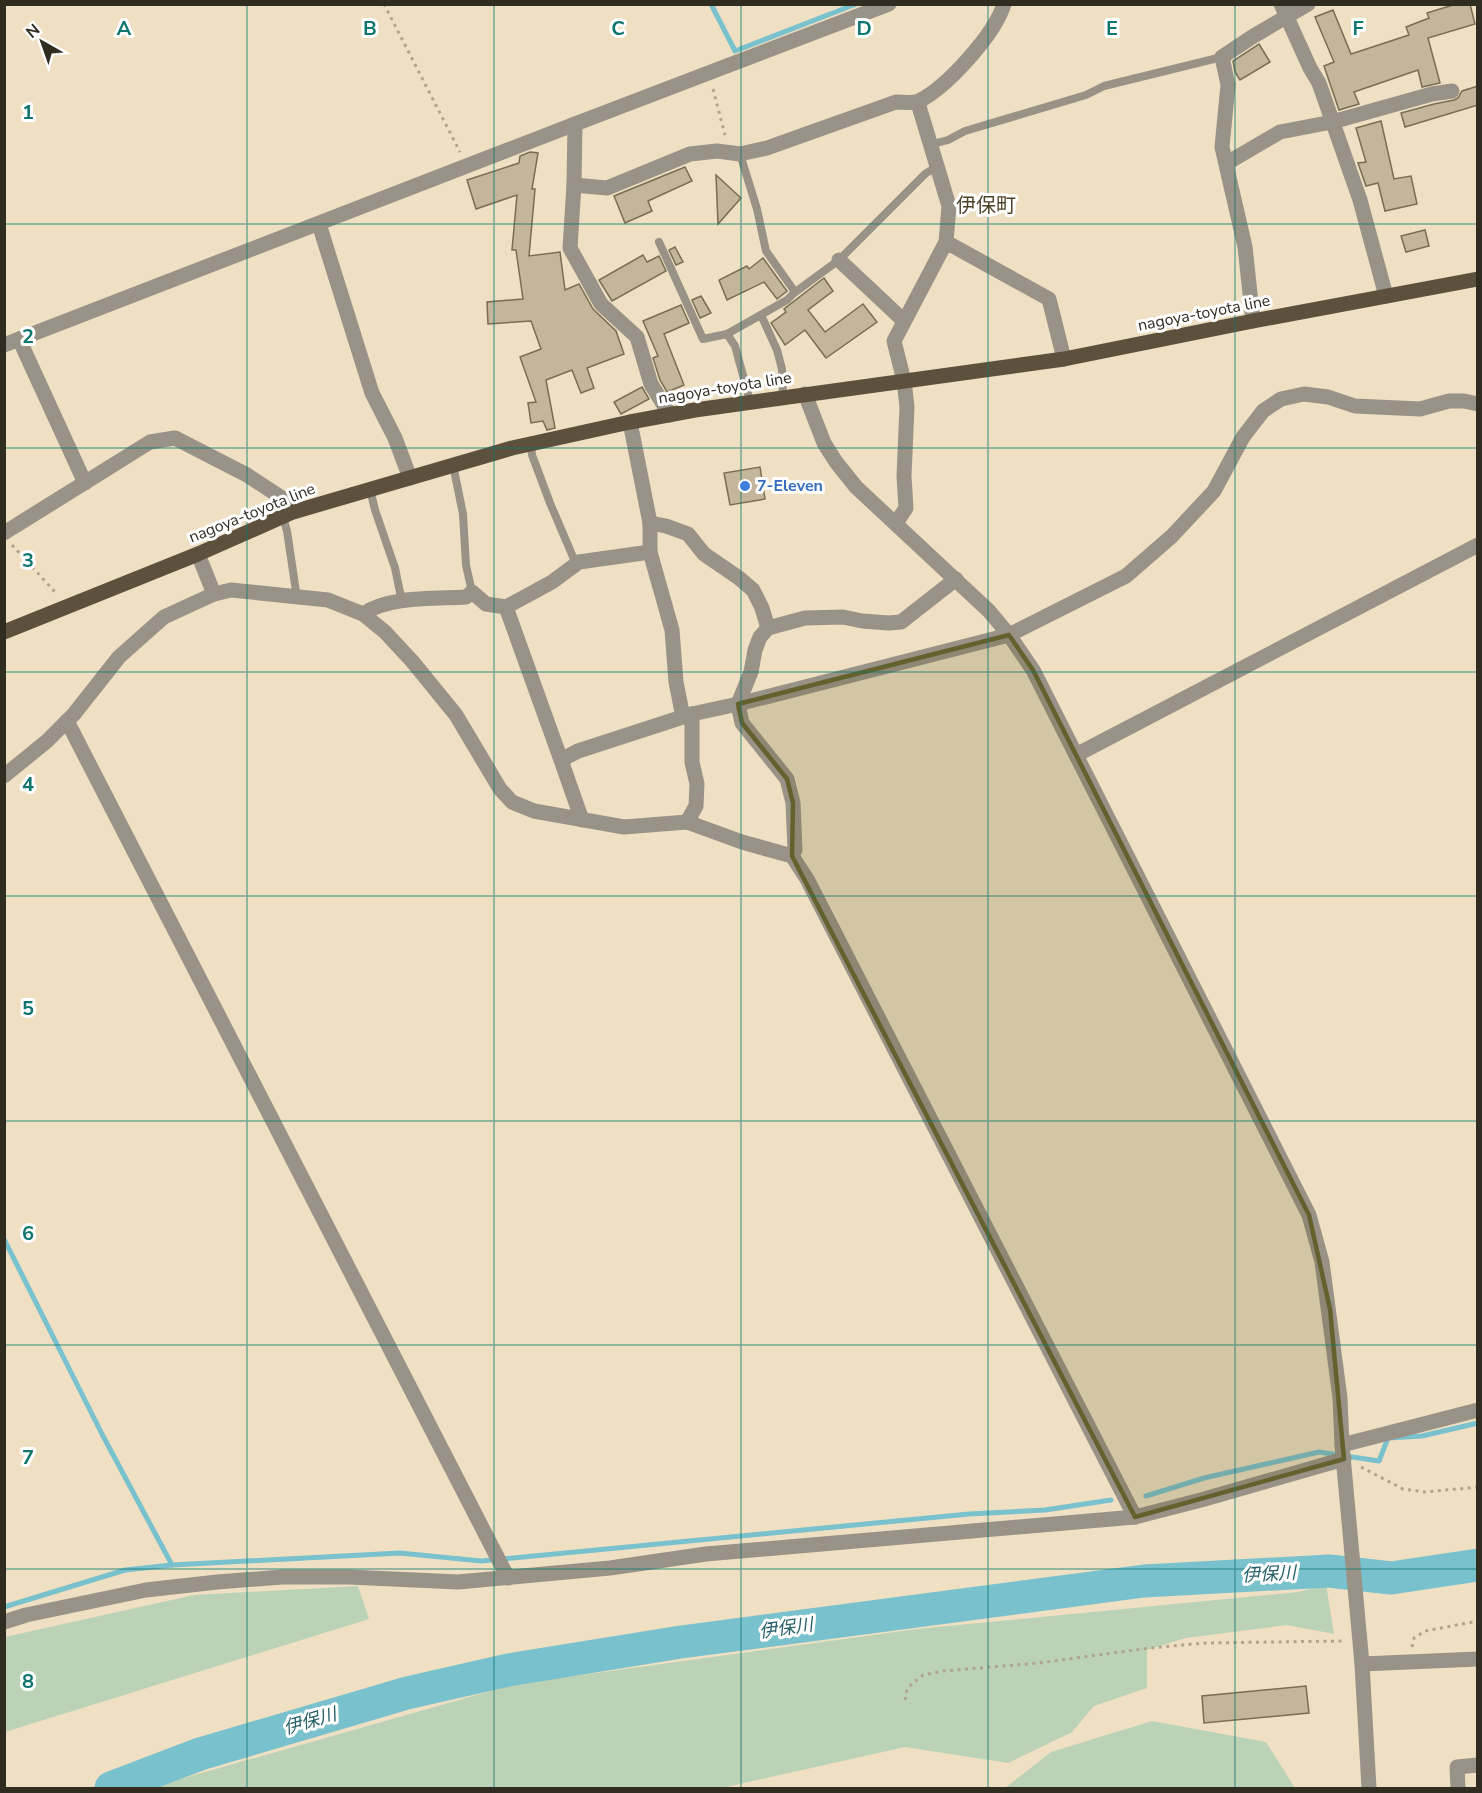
<svg xmlns="http://www.w3.org/2000/svg" width="1482" height="1793" viewBox="0 0 1482 1793" font-family="'Nunito Sans','Noto Sans JP',sans-serif">
<rect width="100%" height="100%" fill="#efe0c3"/>
<!-- green -->
<g fill="#bbd2b7">
<path d="M 1326,1584 L 1334,1634 L 1287,1625 L 1186,1638 L 1147,1650 L 1147,1688 L 1094,1706 L 1072,1732 L 1008,1763 L 905,1747 L 722,1788 L 149,1788 L 515,1684 L 917,1629 L 1299,1592 Z"/>
<path d="M 358,1586 L 369,1619 L 5,1732 L 5,1637 L 194,1595 Z"/>
<path d="M 1152,1721 L 1266,1742 L 1295,1788 L 1005,1788 L 1051,1752 Z"/>
</g>
<g fill="none" stroke-linecap="round" stroke-linejoin="round">
<!-- stream -->
<g stroke="#79c1cc" stroke-width="5">
<path d="M 711,4 L 735,51 L 856,4"/>
<path d="M 4,1239 L 103,1436 L 172,1565 L 400,1553 L 481,1561 L 969,1514 L 1045,1510 L 1111,1500"/>
<path d="M 1146,1496 L 1204,1478 L 1319,1452 L 1379,1461 L 1388,1438 L 1422,1436 L 1478,1423"/>
<path d="M 4,1607 L 125,1570 L 172,1565"/>
</g>
<!-- river -->
<path stroke="#79c1cc" stroke-width="33" d="M 111,1788 L 200,1754 L 407,1693 L 508,1670 L 681,1642 L 1144,1581 L 1329,1571 L 1391,1578 L 1478,1565"/>
</g>
<!-- building -->
<g fill="#c4b69a" stroke="#7a6d52" stroke-width="1.5">
<path d="M 1456,4 L 1470,4 L 1475,24 L 1428,38 L 1440,83 L 1422,87 L 1418,70 L 1354,92 L 1359,104 L 1339,110 L 1324,66 L 1334,62 L 1315,17 L 1333,10 L 1351,54 L 1409,35 L 1406,27 L 1429,18 L 1427,13 Z"/>
<path d="M 1259,44 L 1270,62 L 1240,80 L 1235,72 L 1233,61 Z"/>
<path d="M 1478,86 L 1478,105 L 1405,127 L 1401,113 L 1434,104 L 1454,100 L 1458,98 L 1462,91 Z"/>
<path d="M 1381,121 L 1394,179 L 1411,176 L 1417,204 L 1385,211 L 1378,183 L 1366,186 L 1358,163 L 1366,162 L 1356,128 Z"/>
<path d="M 530,152 L 538,153 L 532,189 L 535,189 L 529,256 L 560,252 L 565,290 L 579,284 L 593,309 L 616,331 L 624,354 L 587,368 L 594,388 L 581,393 L 572,370 L 546,380 L 555,428 L 547,430 L 543,421 L 531,423 L 528,403 L 536,402 L 520,357 L 541,349 L 531,321 L 488,324 L 487,302 L 523,299 L 516,250 L 512,250 L 517,195 L 476,209 L 467,180 L 519,163 L 520,156 Z"/>
<path d="M 685,167 L 692,181 L 648,201 L 652,211 L 625,223 L 614,196 Z"/>
<path d="M 716,175 L 741,198 L 718,224 Z"/>
<path d="M 1425,230 L 1429,246 L 1406,252 L 1401,236 Z"/>
<path d="M 675,247 L 683,262 L 676,265 L 669,250 Z"/>
<path d="M 643,255 L 647,262 L 659,256 L 666,271 L 612,301 L 599,280 Z"/>
<path d="M 763,258 L 787,291 L 777,299 L 764,282 L 727,300 L 719,280 L 747,266 L 749,269 Z"/>
<path d="M 824,278 L 833,291 L 808,310 L 825,332 L 863,304 L 877,322 L 826,358 L 805,330 L 785,345 L 771,323 L 786,312 L 784,309 Z"/>
<path d="M 701,296 L 711,313 L 700,318 L 692,300 Z"/>
<path d="M 681,305 L 689,323 L 664,334 L 684,385 L 667,392 L 660,380 L 653,358 L 658,356 L 643,321 Z"/>
<path d="M 642,387 L 649,399 L 621,414 L 614,402 Z"/>
<path d="M 760,467 L 765,499 L 730,505 L 724,473 Z"/>
<path d="M 1306,1686 L 1309,1713 L 1204,1723 L 1202,1696 Z"/>
</g>
<g fill="none" stroke-linecap="round" stroke-linejoin="round">
<!-- path -->
<g stroke="#b0a48d" stroke-width="3" stroke-dasharray="3 4.5" stroke-linecap="butt">
<path d="M 384,4 L 460,152"/>
<path d="M 713,89 L 725,135"/>
<path d="M 12,545 L 56,593"/>
<path d="M 1361,1467 L 1403,1489 L 1425,1492 L 1478,1487"/>
<path d="M 1412,1647 L 1414,1638 L 1425,1631 L 1478,1621"/>
<path d="M 905,1700 L 907,1689 L 913,1683 L 923,1675 L 943,1671 L 1039,1663 L 1142,1649 L 1203,1643 L 1343,1641"/>
</g>
<!-- service -->
<g stroke="#999286" stroke-width="8">
<path d="M 929,145 L 948,140 L 965,131 L 1086,95 L 1104,86 L 1222,57"/>
<path d="M 740,154 L 757,209 L 766,251 L 795,292"/>
<path d="M 659,242 L 703,339 L 727,334 L 787,300 L 794,293 L 839,260 L 925,174 L 936,167"/>
<path d="M 761,315 L 777,350 L 782,369 L 783,397"/>
<path d="M 727,334 L 735,346 L 750,401"/>
<path d="M 531,444 L 532,455 L 550,503 L 576,564"/>
<path d="M 453,465 L 463,514 L 466,565 L 472,592"/>
<path d="M 370,489 L 375,510 L 395,568 L 402,602"/>
<path d="M 283,517 L 287,531 L 297,598"/>
</g>
<!-- minor -->
<g stroke="#999286" stroke-width="15">
<path d="M 1281,4 L 1310,68 L 1319,83 L 1360,200 L 1386,296"/>
<path d="M 918,103 L 949,206 L 946,242"/>
<path d="M 575,124 L 574,185 L 607,188 L 690,154 L 717,151 L 740,154 L 767,148 L 896,102 C 903,102 913,104 919,101 C 947,87 995,34 1004,4"/>
<path d="M 1227,163 L 1280,132 L 1332,122 L 1432,94 L 1452,91"/>
<path d="M 574,185 L 570,248 L 601,304 L 637,337 L 651,384 L 670,415"/>
<path d="M 319,224 L 372,393 L 395,438 L 410,478"/>
<path d="M 839,260 L 904,321"/>
<path d="M 1253,321 L 1245,247 L 1222,147 L 1228,85 L 1222,57 L 1252,37 L 1308,4"/>
<path d="M 19,339 L 85,483"/>
<path d="M 4,345 L 575,124 L 889,4"/>
<path d="M 630,422 L 650,523 L 650,552 L 672,630 L 676,682 L 683,717"/>
<path d="M 650,523 L 666,526 L 688,534 L 704,554 L 739,578 L 753,590 L 762,608 L 768,628"/>
<path d="M 896,523 L 906,508 L 904,476 L 907,407 L 904,381 L 894,341 L 946,242 L 1049,299 L 1064,359"/>
<path d="M 4,533 L 150,442 L 175,438 L 247,475 L 288,502 L 293,512"/>
<path d="M 198,554 L 214,594"/>
<path d="M 506,607 L 552,582 L 579,562 L 650,552"/>
<path d="M 363,614 C 388,596 435,599 466,597 L 472,592 L 486,604 L 506,607 L 561,760"/>
<path d="M 67,721 L 508,1578"/>
<path d="M 1076,755 L 1478,545"/>
<path d="M 4,776 L 47,741 L 74,714 L 119,657 L 164,617 L 214,594 L 231,590 L 328,600 L 363,614 L 385,632 L 412,661 L 456,715 L 500,789 L 512,802 L 534,811 L 624,827 L 687,822 L 742,842 L 792,856 L 807,879 L 1135,1517"/>
<path d="M 582,820 L 561,760 L 578,751 L 692,714 L 738,704 L 1009,635 L 1126,576 L 1172,536 L 1214,491 L 1243,437 L 1263,411 L 1281,399 L 1304,394 L 1328,397 L 1355,406 L 1420,409 L 1449,401 L 1464,401 L 1478,404"/>
<path d="M 687,822 L 696,806 L 697,784 L 692,762 L 692,714"/>
<path d="M 792,856 L 795,850 L 793,803 L 787,779 L 742,723 L 738,704 L 751,672 L 755,650 L 760,637 L 768,628 L 805,618 L 843,617 L 862,621 L 889,623 L 901,622 L 956,579"/>
<path d="M 1342,1445 L 1478,1410"/>
<path d="M 4,1622 L 26,1615 L 146,1590 L 217,1582 L 282,1577 L 349,1577 L 458,1582 L 610,1568 L 706,1554 L 1135,1517 L 1201,1500 L 1344,1459"/>
<path d="M 1458,1788 L 1457,1767 L 1478,1765"/>
</g>
<!-- tertiary -->
<g stroke="#999286" stroke-width="15">
<path d="M 805,394 L 824,443 L 836,462 L 856,487 L 989,611 L 1009,635 L 1033,670 L 1309,1215 L 1322,1262 L 1340,1398 L 1342,1445 L 1362,1664 L 1369,1788"/>
<path d="M 1362,1664 L 1478,1659"/>
</g>
<!-- primary -->
<path stroke="#5d503c" stroke-width="15" d="M 4,632 L 198,554 L 293,512 L 512,448 L 630,422 L 695,410 L 1064,359 L 1253,321 L 1478,279"/>
</g>
<!-- marked area -->
<path fill="#63612e" fill-opacity="0.2" stroke="#63612e" stroke-width="4.5" stroke-linejoin="round" d="M 1009,635 L 1033,670 L 1309,1215 L 1330,1309 L 1344,1459 L 1135,1517 L 792,856 L 793,803 L 787,779 L 742,723 L 738,704 Z"/>
<!-- grid -->
<path fill="none" stroke="#0f766e" stroke-width="1.5" stroke-opacity="0.55" d="M 247,4 L 247,1788M 494,4 L 494,1788M 741,4 L 741,1788M 988,4 L 988,1788M 1235,4 L 1235,1788M 4,224 L 1478,224M 4,448 L 1478,448M 4,672 L 1478,672M 4,896 L 1478,896M 4,1121 L 1478,1121M 4,1345 L 1478,1345M 4,1569 L 1478,1569"/>
<!-- markers -->
<circle fill="#3f7fe0" stroke="#fff" stroke-width="2" cx="745" cy="486" r="6"/>
<g text-anchor="middle" dominant-baseline="central" stroke-width="6" stroke-linejoin="round" paint-order="stroke">
<!-- street labels -->
<g font-size="16" fill="#312c20" stroke="#fff">
<text transform="translate(1204 313) rotate(-11)">nagoya-toyota line</text>
<text transform="translate(725 388) rotate(-9)">nagoya-toyota line</text>
<text transform="translate(252 513) rotate(-22)">nagoya-toyota line</text>
</g>
<!-- shop labels -->
<g font-size="16" font-weight="bold" fill="#366cbe" stroke="#fff" text-anchor="start">
<text x="757" y="486">7-Eleven</text>
</g>
<!-- water labels -->
<g font-size="18" font-style="italic" fill="#235f67" stroke="#fff">
<text transform="translate(1269 1574) rotate(-3)">伊保川</text>
<text transform="translate(786 1628) rotate(-8)">伊保川</text>
<text transform="translate(310 1721) rotate(-16)">伊保川</text>
</g>
<!-- quarter labels -->
<g font-size="20" fill="#4e4229" stroke="#fff">
<text x="986" y="205">伊保町</text>
</g>
</g>
<g font-size="20" text-anchor="middle" font-weight="bold" fill="#0f766e" stroke="#fff" stroke-width="6" stroke-linejoin="round" paint-order="stroke">
<text x="124" y="35">A</text>
<text x="370" y="35">B</text>
<text x="618" y="35">C</text>
<text x="864" y="35">D</text>
<text x="1112" y="35">E</text>
<text x="1358" y="35">F</text>
<text x="28" y="119">1</text>
<text x="28" y="343">2</text>
<text x="28" y="567">3</text>
<text x="28" y="791">4</text>
<text x="28" y="1015">5</text>
<text x="28" y="1240">6</text>
<text x="28" y="1464">7</text>
<text x="28" y="1688">8</text>
</g>
<!-- border -->
<rect width="1482" height="1793" fill="none" stroke="#312c20" stroke-width="12"/>
<!-- north arrow -->
<g transform="translate(42 42) rotate(320)" stroke="#ffffff" stroke-width="4.5" paint-order="stroke">
<path d="M0-4.5L10 22L0 15L-10 22Z" fill="#312c20"/>
<text y="-9" font-size="16" font-weight="bold" text-anchor="middle" fill="#312c20">N</text>
</g>
</svg>
